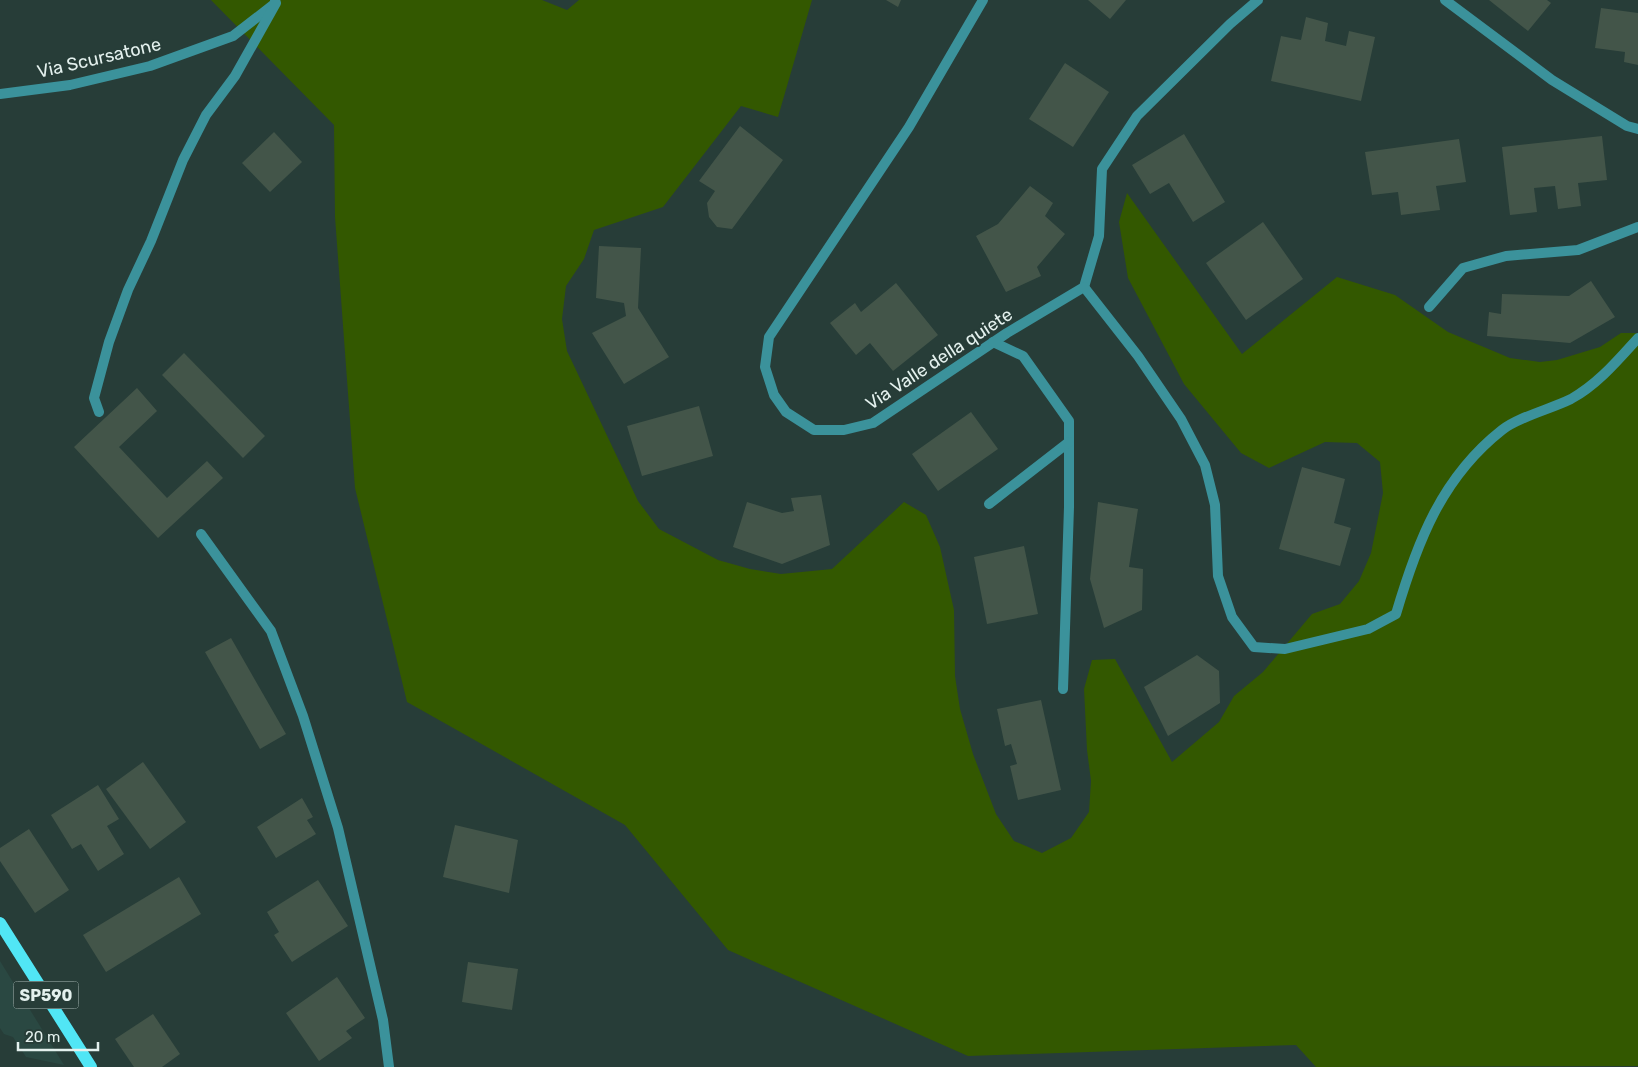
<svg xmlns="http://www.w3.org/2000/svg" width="1638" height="1067" viewBox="0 0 1638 1067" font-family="Rubik,sans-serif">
<rect width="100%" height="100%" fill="#273d38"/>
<!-- built -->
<path fill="#2a4842" d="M 0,961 L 64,1065 L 26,1057 L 13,1037 L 4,1034 L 0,1028 Z"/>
<!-- green -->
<path fill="#335800" d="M 211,0 L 542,0 L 567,10 L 579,0 L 812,0 L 778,117 L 741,106 L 663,207 L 594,230 L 584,259 L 566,286 L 562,319 L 567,351 L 638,501 L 659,529 L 718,560 L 750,569 L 781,574 L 832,569 L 904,502 L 926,515 L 940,547 L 954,610 L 955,676 L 960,709 L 973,754 L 996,814 L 1014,841 L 1042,853 L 1071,838 L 1089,812 L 1091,781 L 1087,750 L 1084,689 L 1092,660 L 1115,659 L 1172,762 L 1219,722 L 1234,696 L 1263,672 L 1312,614 L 1340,604 L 1359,581 L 1371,553 L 1383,493 L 1380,462 L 1357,443 L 1325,442 L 1269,468 L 1241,453 L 1184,384 L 1128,278 L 1119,222 L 1127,193 L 1242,354 L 1337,277 L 1395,295 L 1448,332 L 1510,358 L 1540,362 L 1557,360 L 1600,347 L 1621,333 L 1638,333 L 1638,1066 L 1316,1067 L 1296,1045 L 968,1056 L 728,950 L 625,825 L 407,702 L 355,488 L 335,217 L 334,125 Z"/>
<!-- building -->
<g fill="#435549">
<path d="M 886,0 L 901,0 L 898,7 Z"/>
<path d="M 1088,0 L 1126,0 L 1110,19 Z"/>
<path d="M 1489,0 L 1547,0 L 1551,3 L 1528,31 Z"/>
<path d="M 1601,8 L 1638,13 L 1638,65 L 1624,62 L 1625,52 L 1595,48 Z"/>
<path d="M 1306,17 L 1328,23 L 1325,41 L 1346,46 L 1349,31 L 1375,37 L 1361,101 L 1271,81 L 1281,36 L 1301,40 Z"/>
<path d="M 1065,63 L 1109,92 L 1073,147 L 1029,119 Z"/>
<path d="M 740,126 L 783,160 L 732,229 L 717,227 L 709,217 L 707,203 L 715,191 L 699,181 Z"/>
<path d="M 274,132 L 302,162 L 270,192 L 242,163 Z"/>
<path d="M 1184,134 L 1225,202 L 1193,222 L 1169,183 L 1150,194 L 1132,165 Z"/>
<path d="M 1602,136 L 1607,180 L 1578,183 L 1581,206 L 1558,209 L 1555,186 L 1534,188 L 1537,212 L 1510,215 L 1502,147 Z"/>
<path d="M 1459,139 L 1466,182 L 1436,186 L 1440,210 L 1401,215 L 1398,192 L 1372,195 L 1365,152 Z"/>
<path d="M 1030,186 L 1053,203 L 1045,216 L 1065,234 L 1037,267 L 1041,276 L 1006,292 L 976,236 L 998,224 Z"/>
<path d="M 1263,222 L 1303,279 L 1246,320 L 1206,263 Z"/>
<path d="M 599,246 L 641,248 L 638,308 L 669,357 L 624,384 L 592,333 L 626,316 L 624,303 L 596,298 Z"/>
<path d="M 1591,281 L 1615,317 L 1570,343 L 1487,336 L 1489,312 L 1501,314 L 1502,294 L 1569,296 Z"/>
<path d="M 896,283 L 938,335 L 893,371 L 870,343 L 856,355 L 830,323 L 855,303 L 861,312 Z"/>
<path d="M 184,353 L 265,436 L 243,458 L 162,375 Z"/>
<path d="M 137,388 L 157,411 L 119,447 L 167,498 L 207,461 L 223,478 L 158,538 L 74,447 Z"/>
<path d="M 699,406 L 713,456 L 642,476 L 627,426 Z"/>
<path d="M 971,412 L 998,449 L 938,491 L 912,454 Z"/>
<path d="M 1302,467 L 1345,479 L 1334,523 L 1351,528 L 1340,566 L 1279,549 Z"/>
<path d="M 821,495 L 830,545 L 782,564 L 733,547 L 747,502 L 782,513 L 794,511 L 791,498 Z"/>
<path d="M 1098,502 L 1138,509 L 1129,567 L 1143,569 L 1142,610 L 1104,628 L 1090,579 Z"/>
<path d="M 1024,546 L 1038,614 L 987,624 L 974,557 Z"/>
<path d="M 231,638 L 286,734 L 260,749 L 205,652 Z"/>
<path d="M 1197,655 L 1219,671 L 1220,703 L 1168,736 L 1144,687 Z"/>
<path d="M 1041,700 L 1061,790 L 1018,800 L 1010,766 L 1017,764 L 1011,744 L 1005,746 L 997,709 Z"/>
<path d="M 143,762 L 186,822 L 150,849 L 106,789 Z"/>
<path d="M 98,785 L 119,819 L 107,826 L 124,854 L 98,871 L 81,844 L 72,849 L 51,815 Z"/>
<path d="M 302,798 L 313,817 L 307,820 L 316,834 L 276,858 L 257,827 Z"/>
<path d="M 455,825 L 518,840 L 509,893 L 443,877 Z"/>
<path d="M 29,829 L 69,890 L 35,913 L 0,861 L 0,848 Z"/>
<path d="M 179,877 L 201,914 L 106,972 L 83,935 Z"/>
<path d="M 318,880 L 348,926 L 292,962 L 274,935 L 279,932 L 267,912 Z"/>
<path d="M 468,962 L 518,969 L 512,1010 L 462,1002 Z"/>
<path d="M 337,977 L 365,1018 L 346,1031 L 352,1038 L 319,1061 L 286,1013 Z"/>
<path d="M 153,1014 L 180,1054 L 162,1067 L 134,1067 L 115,1039 Z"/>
</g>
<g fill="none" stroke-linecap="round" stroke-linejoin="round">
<!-- minor -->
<g stroke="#3b929b" stroke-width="10">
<path d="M 983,0 L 909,127 L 769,337 L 765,367 L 774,395 L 786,412 L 814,430 L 844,430 L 873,423 L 1007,333 L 1084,287 L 1099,236 L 1102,169 L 1137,116 L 1230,24 L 1258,0"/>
<path d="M 1445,0 L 1552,80 L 1627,126 L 1638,129"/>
<path d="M 0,94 L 70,85 L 150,66 L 233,36 L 273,5"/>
<path d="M 1084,287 L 1138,356 L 1181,419 L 1205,465 L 1215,505 L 1218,576 L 1232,617 L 1254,647 L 1285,649 L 1368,629 L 1396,614 C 1417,543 1441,478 1502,430 C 1518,417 1551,409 1571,399 C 1598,384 1618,360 1638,338"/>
<path d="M 1429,307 L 1463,268 L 1506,256 L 1578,250 L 1638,227"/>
<path d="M 993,342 L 1023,356 L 1069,421 L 1069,507 L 1063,689"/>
<path d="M 99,412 L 94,398 L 109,342 L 128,290 L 151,241 L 183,160 L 206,115 L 235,76 L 276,3 L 275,0"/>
<path d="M 989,504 L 1069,442"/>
<path d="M 201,534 L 271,631 L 303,716 L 338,828 L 383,1020 L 389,1067"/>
</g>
<!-- primary -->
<path stroke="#51e6f5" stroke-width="12" d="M 0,923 L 91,1067"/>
</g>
<g text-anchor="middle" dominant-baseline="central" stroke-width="4" stroke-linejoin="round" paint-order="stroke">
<!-- shield labels -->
<rect fill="#273d38" stroke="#abbbb7" stroke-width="1" x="13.5" y="981.5" width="65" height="27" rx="4"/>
<g font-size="16" font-weight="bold" fill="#e4f1ee">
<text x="46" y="995">SP590</text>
</g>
<!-- street labels -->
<g font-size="18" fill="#e4f1ee" stroke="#273d38">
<text transform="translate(99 58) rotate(-13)">Via Scursatone</text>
<text transform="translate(939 359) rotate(-33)">Via Valle della quiete</text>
</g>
</g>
<!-- scale -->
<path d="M18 1042v8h80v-8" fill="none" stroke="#e4f1ee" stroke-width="2.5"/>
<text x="25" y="1042" font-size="15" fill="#e4f1ee" stroke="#273d38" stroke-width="4" paint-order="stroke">20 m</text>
</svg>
